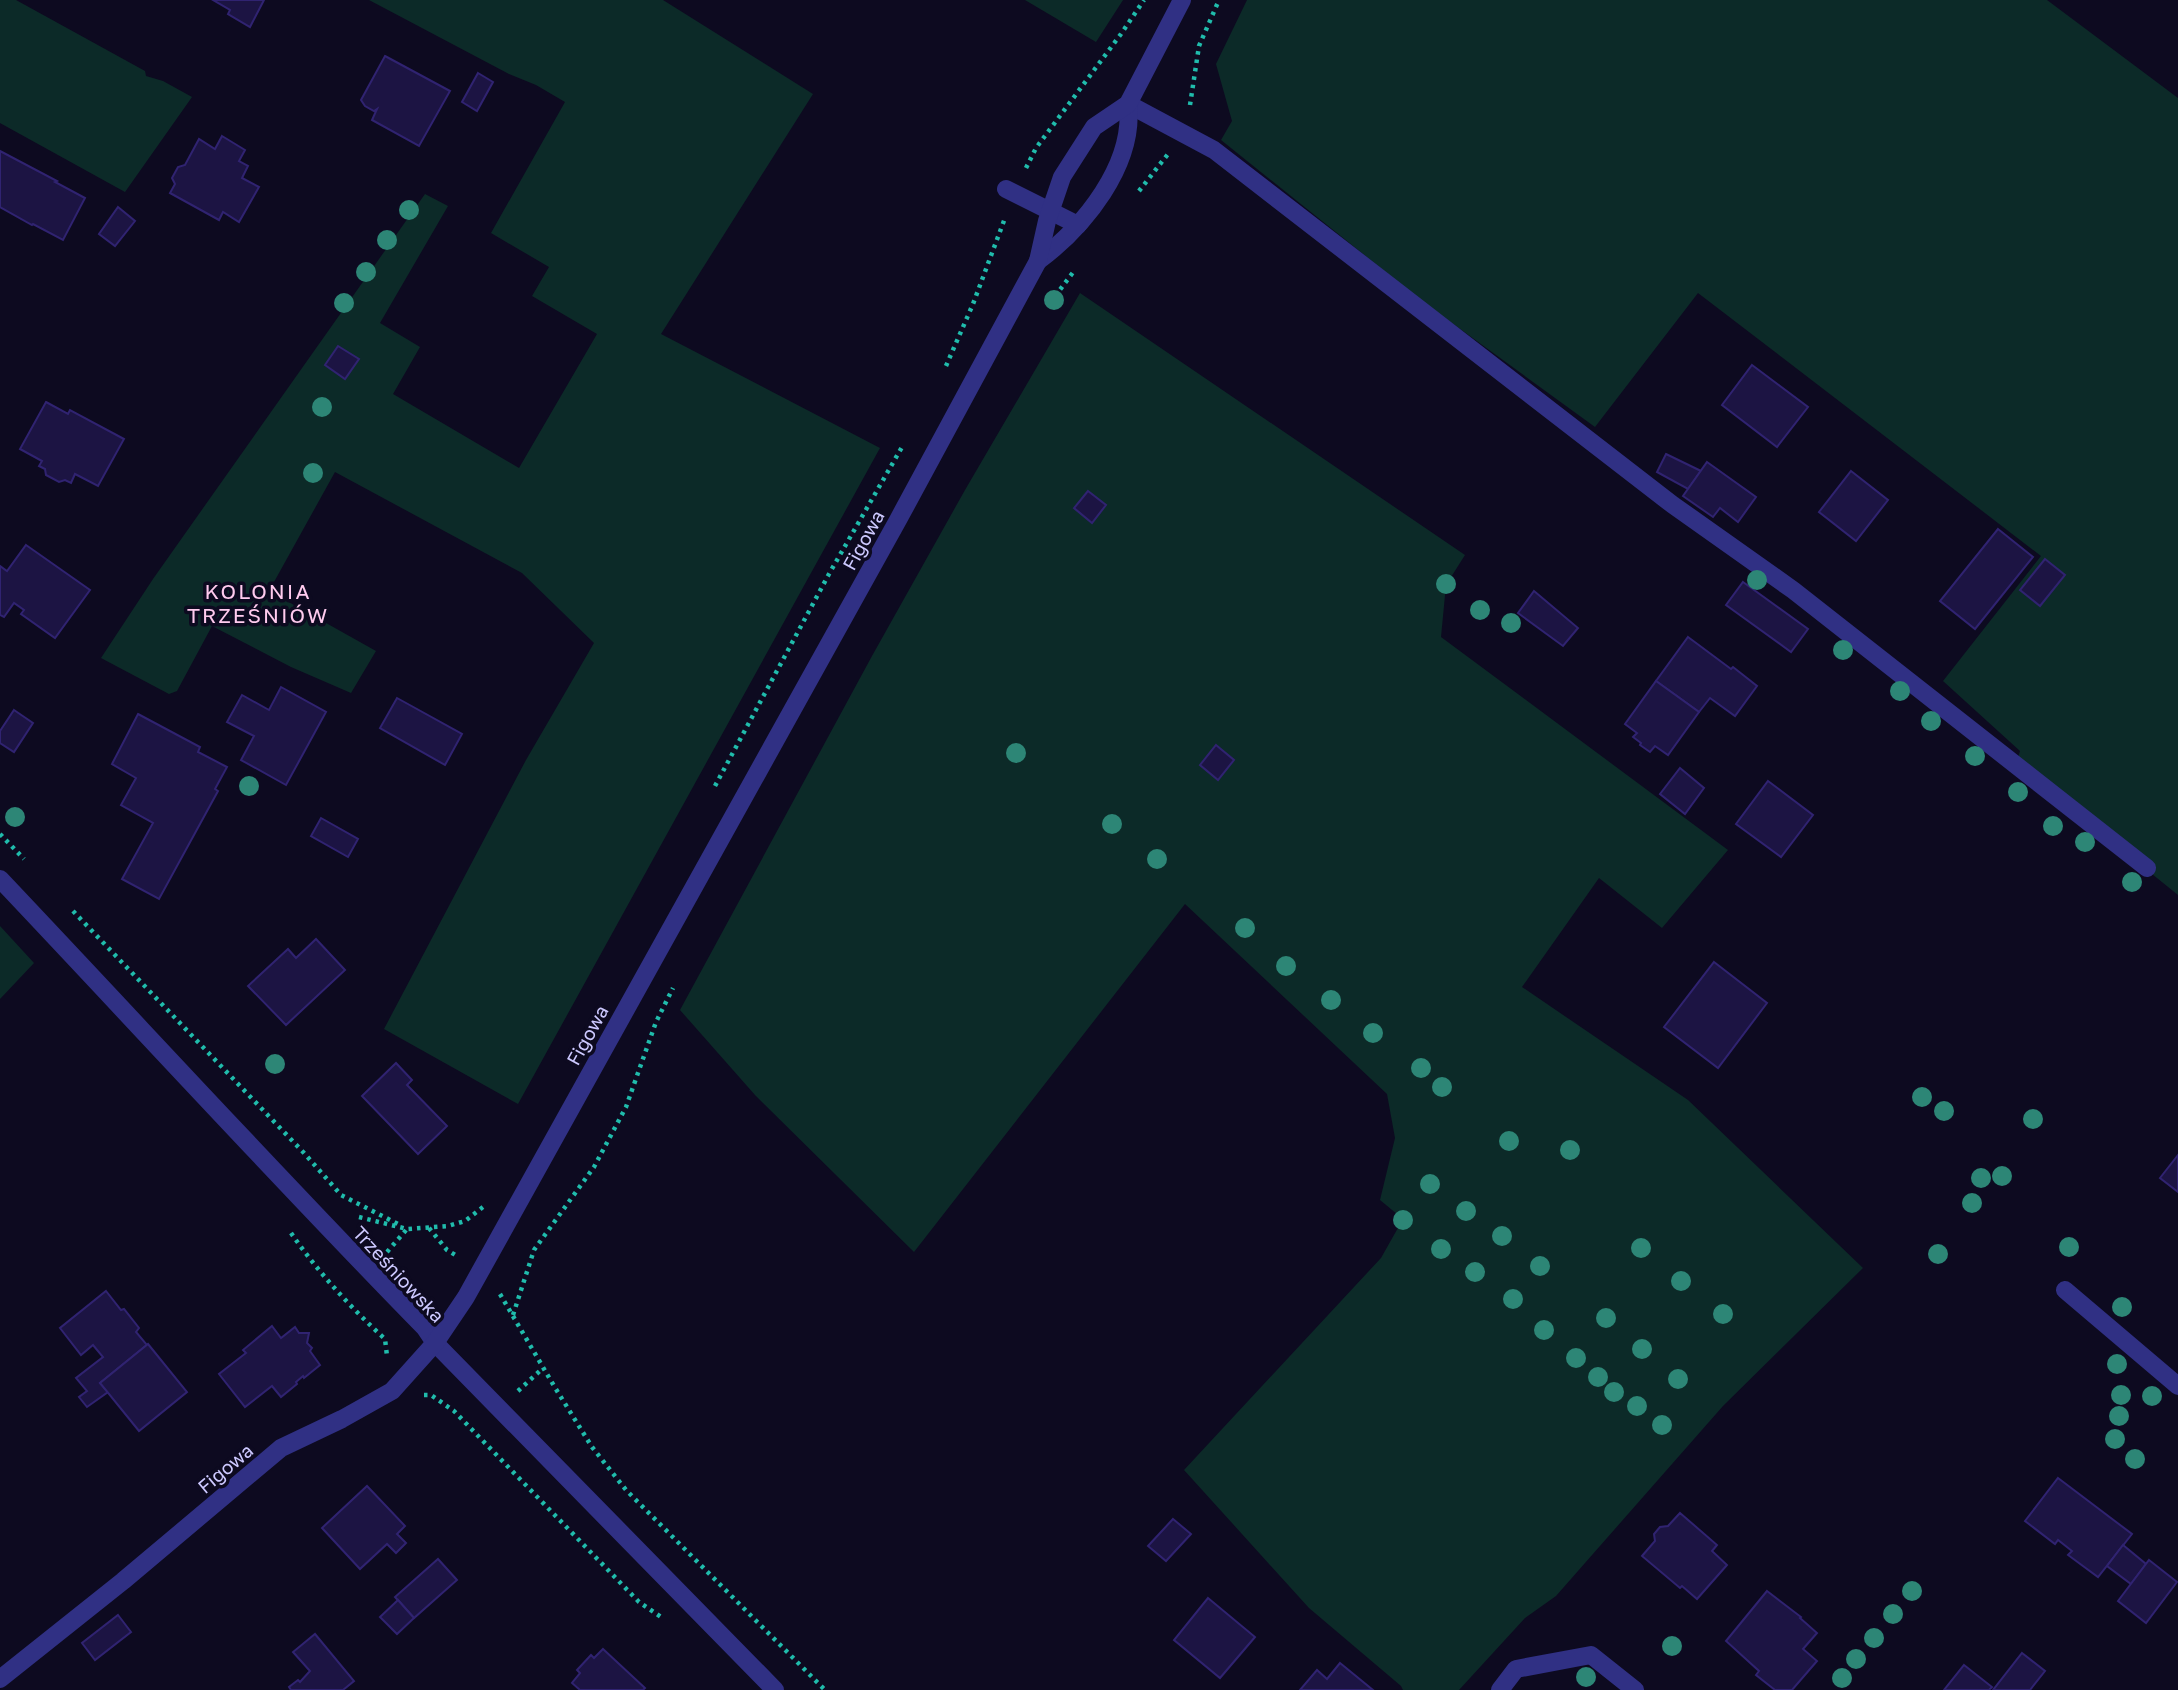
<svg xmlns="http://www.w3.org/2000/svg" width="2178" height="1690" viewBox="0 0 2178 1690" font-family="'Golos Text',sans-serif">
<rect width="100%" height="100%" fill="#0d0a20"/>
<!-- green -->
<g fill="#0c2a28">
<path d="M 0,0 L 16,0 L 145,71 L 146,76 L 163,81 L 192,97 L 125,192 L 0,123 Z"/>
<path d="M 369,0 L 663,0 L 813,94 L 661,334 L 880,448 L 518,1104 L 384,1029 L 526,760 L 594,643 L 522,573 L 335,472 L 269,591 L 376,651 L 351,693 L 291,667 L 212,626 L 177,691 L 169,694 L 101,658 L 153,579 L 425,194 L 448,206 L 380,323 L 420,347 L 393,394 L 519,468 L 597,334 L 532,296 L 549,267 L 491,233 L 565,102 L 536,85 L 509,74 Z"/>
<path d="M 1025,0 L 1123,0 L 1096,42 Z"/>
<path d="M 1247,0 L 2047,0 L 2178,98 L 2178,895 L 2016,764 L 2020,751 L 1943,681 L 2041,556 L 1698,293 L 1595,427 L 1423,302 L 1221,140 L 1232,121 L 1216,64 Z"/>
<path d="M 1080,293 L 1465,555 L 1446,585 L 1441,637 L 1728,850 L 1662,928 L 1599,878 L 1522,987 L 1688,1100 L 1863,1268 L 1723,1406 L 1556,1596 L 1525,1618 L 1459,1690 L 1403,1690 L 1401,1686 L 1309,1608 L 1184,1470 L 1381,1258 L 1403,1219 L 1380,1200 L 1395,1138 L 1387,1094 L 1185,904 L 914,1252 L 755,1095 L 680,1010 L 872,656 L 965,490 Z"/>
<path d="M 0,926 L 34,963 L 0,999 Z"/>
</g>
<!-- building -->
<g fill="#1c1443" stroke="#302371" stroke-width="2">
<path d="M 213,0 L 264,0 L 250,27 L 228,14 L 230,10 Z"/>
<path d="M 385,56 L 450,91 L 419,146 L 372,120 L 377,109 L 374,111 L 365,106 L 361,100 Z"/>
<path d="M 478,73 L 493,82 L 477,111 L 462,102 Z"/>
<path d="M 222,136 L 245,150 L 239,161 L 248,166 L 242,178 L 259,187 L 239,222 L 223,212 L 219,220 L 170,193 L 175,184 L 172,178 L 178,167 L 185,165 L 199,139 L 215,149 Z"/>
<path d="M 0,151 L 57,181 L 55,182 L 85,198 L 63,240 L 33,224 L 32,225 L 0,207 Z"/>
<path d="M 118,207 L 135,221 L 115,246 L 99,234 Z"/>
<path d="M 338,346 L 359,359 L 345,379 L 325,365 Z"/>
<path d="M 1752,365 L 1808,407 L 1777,447 L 1722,405 Z"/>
<path d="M 46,402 L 68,414 L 70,410 L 124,439 L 98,486 L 75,474 L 71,483 L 65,480 L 59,482 L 46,475 L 45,469 L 39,466 L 42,461 L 20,449 Z"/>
<path d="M 1666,454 L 1701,471 L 1688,489 L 1657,472 Z"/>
<path d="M 1707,462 L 1756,497 L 1738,522 L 1720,508 L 1713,517 L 1683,496 Z"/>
<path d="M 1851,471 L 1888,500 L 1856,541 L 1819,512 Z"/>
<path d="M 1088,491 L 1106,505 L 1092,523 L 1074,508 Z"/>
<path d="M 1998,529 L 2033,557 L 1975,629 L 1940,601 Z"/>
<path d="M 26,545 L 90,590 L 55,638 L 21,614 L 24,610 L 14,603 L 4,617 L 0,615 L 0,566 L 7,571 Z"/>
<path d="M 2045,559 L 2065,575 L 2040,606 L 2020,590 Z"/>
<path d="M 1743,582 L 1808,629 L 1791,652 L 1726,605 Z"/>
<path d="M 1534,591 L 1578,628 L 1563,646 L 1518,613 Z"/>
<path d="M 1688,637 L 1731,669 L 1733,667 L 1757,686 L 1735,716 L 1710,698 L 1699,712 L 1656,681 Z"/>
<path d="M 1656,681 L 1699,712 L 1668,755 L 1655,746 L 1650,752 L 1640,745 L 1641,743 L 1633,737 L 1637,733 L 1625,724 Z"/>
<path d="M 281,687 L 326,712 L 286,785 L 241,760 L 254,736 L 227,722 L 242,695 L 269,710 Z"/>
<path d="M 397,698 L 462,734 L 445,765 L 380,728 Z"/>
<path d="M 14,710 L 33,723 L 14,752 L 0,743 L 0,731 Z"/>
<path d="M 138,714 L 200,747 L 198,752 L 227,767 L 215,789 L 218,791 L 159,899 L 122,879 L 153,823 L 121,805 L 136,778 L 112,764 Z"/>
<path d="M 1216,745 L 1234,760 L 1218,780 L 1200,765 Z"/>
<path d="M 1680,768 L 1704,788 L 1685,814 L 1660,794 Z"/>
<path d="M 1768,781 L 1813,815 L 1781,857 L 1736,824 Z"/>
<path d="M 321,818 L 358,839 L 348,857 L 311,836 Z"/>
<path d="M 316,939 L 345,970 L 286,1025 L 248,986 L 288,949 L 296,958 Z"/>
<path d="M 1714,962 L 1767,1003 L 1718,1068 L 1664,1027 Z"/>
<path d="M 396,1063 L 412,1080 L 407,1085 L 447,1126 L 418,1154 L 362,1096 Z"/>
<path d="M 2178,1155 L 2178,1192 L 2160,1178 Z"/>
<path d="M 106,1291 L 121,1310 L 124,1309 L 139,1328 L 136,1332 L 147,1345 L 100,1383 L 108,1392 L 87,1407 L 79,1397 L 87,1391 L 76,1378 L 103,1357 L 93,1345 L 81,1355 L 60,1328 Z"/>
<path d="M 272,1326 L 281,1338 L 295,1327 L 299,1333 L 309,1333 L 307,1343 L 312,1348 L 310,1351 L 320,1365 L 304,1378 L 303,1376 L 296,1382 L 297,1384 L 281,1397 L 272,1386 L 245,1407 L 219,1374 L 246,1353 L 243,1350 Z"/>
<path d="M 148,1344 L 187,1392 L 139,1431 L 100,1383 Z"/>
<path d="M 2058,1478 L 2132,1534 L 2098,1577 L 2068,1555 L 2072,1551 L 2058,1540 L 2055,1544 L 2025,1521 Z"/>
<path d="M 367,1486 L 405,1526 L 397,1534 L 406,1543 L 396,1553 L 387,1544 L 360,1569 L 322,1528 Z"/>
<path d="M 1680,1513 L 1717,1545 L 1712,1551 L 1727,1565 L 1697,1599 L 1682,1586 L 1680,1588 L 1642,1556 L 1655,1541 L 1654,1534 L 1660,1527 L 1668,1526 Z"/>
<path d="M 1173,1519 L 1191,1534 L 1166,1561 L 1148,1546 Z"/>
<path d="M 2123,1545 L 2146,1564 L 2131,1584 L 2107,1566 Z"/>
<path d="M 438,1559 L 457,1580 L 414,1618 L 395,1597 Z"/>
<path d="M 2149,1560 L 2177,1582 L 2146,1623 L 2118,1601 Z"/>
<path d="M 1767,1591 L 1801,1617 L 1800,1618 L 1817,1633 L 1803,1649 L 1817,1661 L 1792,1690 L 1775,1690 L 1756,1675 L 1759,1671 L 1726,1641 Z"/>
<path d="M 1208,1598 L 1255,1637 L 1220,1678 L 1174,1640 Z"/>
<path d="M 398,1600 L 414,1618 L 397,1634 L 380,1617 Z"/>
<path d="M 118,1615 L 131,1632 L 95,1660 L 82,1643 Z"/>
<path d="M 315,1634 L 354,1681 L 343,1690 L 291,1690 L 289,1687 L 298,1680 L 300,1682 L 310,1671 L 293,1652 Z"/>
<path d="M 603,1649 L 645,1688 L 643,1690 L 580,1690 L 572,1683 L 580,1673 L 577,1670 L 591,1655 L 594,1658 Z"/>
<path d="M 2022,1653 L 2045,1671 L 2030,1690 L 1993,1690 Z"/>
<path d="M 1340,1663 L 1373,1690 L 1300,1690 L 1317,1670 L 1327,1679 Z"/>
<path d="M 1964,1665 L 1992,1687 L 1989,1690 L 1944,1690 Z"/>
</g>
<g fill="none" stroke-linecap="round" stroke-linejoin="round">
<!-- path -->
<g stroke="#20bcac" stroke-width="4.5" stroke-dasharray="3.5 5" stroke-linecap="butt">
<path d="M 1190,105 L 1199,46 L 1219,0"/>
<path d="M 1026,168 L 1036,148 L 1121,34 L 1144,0"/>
<path d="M 1139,191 L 1168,154"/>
<path d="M 1050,303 L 1074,271"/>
<path d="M 946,366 L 973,304 L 1005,218"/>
<path d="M 715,786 L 829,574 L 902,447"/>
<path d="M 0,834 L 24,859"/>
<path d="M 73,911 L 304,1153 L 341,1195 L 400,1225"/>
<path d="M 359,1217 L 407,1229 L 448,1226 L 465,1221 L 483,1207"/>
<path d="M 429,1228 L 447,1250 L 457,1256"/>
<path d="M 291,1233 C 318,1272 350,1307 385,1339 L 387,1356"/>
<path d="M 387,1252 L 407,1229"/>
<path d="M 500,1294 L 554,1386 L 592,1447 L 626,1490 L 825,1690"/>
<path d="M 513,1315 L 534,1250 L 594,1167 L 626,1107 L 656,1022 L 673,988"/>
<path d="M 518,1391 L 543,1368"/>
<path d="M 424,1395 L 431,1395 L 454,1411 L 639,1602 L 661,1617"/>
</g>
<!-- minor -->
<g stroke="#303084" stroke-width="18">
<path d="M 1128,104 L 1214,150 L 1673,505 L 1793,590 L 2147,868"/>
<path d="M 1006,189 L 1078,225"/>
<path d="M 1038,261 C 1084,227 1135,165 1128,104"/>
<path d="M 0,879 C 142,1029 281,1181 425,1328 L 435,1343 L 775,1690"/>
<path d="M 2065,1290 L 2178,1386"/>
<path d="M 0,1679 L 123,1581 L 281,1448 L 342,1419 L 392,1391 L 435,1343 L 466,1297 L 898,520 L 1038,261 L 1047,221 L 1062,177 L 1094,127 L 1128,104 L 1182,0"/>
<path d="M 1500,1690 L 1516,1669 L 1591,1655 L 1635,1690"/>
</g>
</g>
<!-- trees -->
<g fill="#2d8676">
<circle cx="409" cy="210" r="10"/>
<circle cx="387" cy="240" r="10"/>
<circle cx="366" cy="272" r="10"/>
<circle cx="1054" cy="300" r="10"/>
<circle cx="344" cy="303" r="10"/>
<circle cx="322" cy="407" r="10"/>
<circle cx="313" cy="473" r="10"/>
<circle cx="1757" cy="580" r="10"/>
<circle cx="1446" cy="584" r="10"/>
<circle cx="1480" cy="610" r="10"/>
<circle cx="1511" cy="623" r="10"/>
<circle cx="1843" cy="650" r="10"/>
<circle cx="1900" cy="691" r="10"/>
<circle cx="1931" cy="721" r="10"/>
<circle cx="1016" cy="753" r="10"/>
<circle cx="1975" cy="756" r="10"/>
<circle cx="249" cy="786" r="10"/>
<circle cx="2018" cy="792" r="10"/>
<circle cx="15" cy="817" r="10"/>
<circle cx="1112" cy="824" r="10"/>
<circle cx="2053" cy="826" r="10"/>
<circle cx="2085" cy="842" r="10"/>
<circle cx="1157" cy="859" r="10"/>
<circle cx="2132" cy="882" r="10"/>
<circle cx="1245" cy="928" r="10"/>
<circle cx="1286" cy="966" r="10"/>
<circle cx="1331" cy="1000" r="10"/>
<circle cx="1373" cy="1033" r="10"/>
<circle cx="275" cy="1064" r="10"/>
<circle cx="1421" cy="1068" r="10"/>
<circle cx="1442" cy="1087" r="10"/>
<circle cx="1922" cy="1097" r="10"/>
<circle cx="1944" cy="1111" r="10"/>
<circle cx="2033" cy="1119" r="10"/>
<circle cx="1509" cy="1141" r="10"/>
<circle cx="1570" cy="1150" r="10"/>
<circle cx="2002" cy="1176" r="10"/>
<circle cx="1981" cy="1178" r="10"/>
<circle cx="1430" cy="1184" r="10"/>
<circle cx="1972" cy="1203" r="10"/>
<circle cx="1466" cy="1211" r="10"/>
<circle cx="1403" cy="1220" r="10"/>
<circle cx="1502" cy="1236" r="10"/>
<circle cx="2069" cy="1247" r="10"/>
<circle cx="1641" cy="1248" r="10"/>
<circle cx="1441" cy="1249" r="10"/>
<circle cx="1938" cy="1254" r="10"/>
<circle cx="1540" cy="1266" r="10"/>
<circle cx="1475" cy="1272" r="10"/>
<circle cx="1681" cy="1281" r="10"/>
<circle cx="1513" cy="1299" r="10"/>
<circle cx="2122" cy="1307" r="10"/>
<circle cx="1723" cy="1314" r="10"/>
<circle cx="1606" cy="1318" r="10"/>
<circle cx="1544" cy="1330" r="10"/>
<circle cx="1642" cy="1349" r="10"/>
<circle cx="1576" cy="1358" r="10"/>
<circle cx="2117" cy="1364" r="10"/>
<circle cx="1598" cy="1377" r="10"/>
<circle cx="1678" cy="1379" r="10"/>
<circle cx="1614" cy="1392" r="10"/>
<circle cx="2121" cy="1395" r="10"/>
<circle cx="2152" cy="1396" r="10"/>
<circle cx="1637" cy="1406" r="10"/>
<circle cx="2119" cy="1416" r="10"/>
<circle cx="1662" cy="1425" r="10"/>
<circle cx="2115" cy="1439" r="10"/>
<circle cx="2135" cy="1459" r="10"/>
<circle cx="1912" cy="1591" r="10"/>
<circle cx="1893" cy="1614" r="10"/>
<circle cx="1874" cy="1638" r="10"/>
<circle cx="1672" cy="1646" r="10"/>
<circle cx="1856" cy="1659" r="10"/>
<circle cx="1586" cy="1677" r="10"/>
<circle cx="1842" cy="1678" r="10"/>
</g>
<g text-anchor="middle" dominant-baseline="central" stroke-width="7" stroke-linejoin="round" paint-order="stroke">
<!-- street labels -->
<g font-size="19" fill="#cdc9ff" stroke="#0d0a20">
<text transform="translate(863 540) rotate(-61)">Figowa</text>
<text transform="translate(587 1035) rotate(-61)">Figowa</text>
<text transform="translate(399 1274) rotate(47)">Trześniowska</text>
<text transform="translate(225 1468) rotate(-40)">Figowa</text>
</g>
<!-- neighbourhood labels -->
<g font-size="21" letter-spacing="2" fill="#ffcbee" stroke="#0d0a20">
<text x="258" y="591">KOLONIA<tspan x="258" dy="24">TRZEŚNIÓW</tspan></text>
</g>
</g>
</svg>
